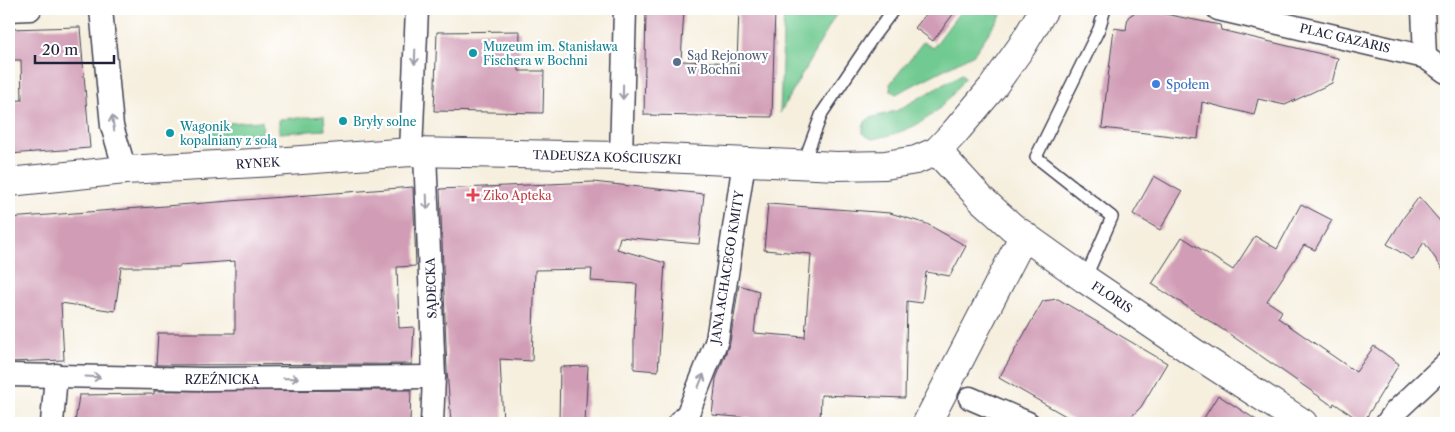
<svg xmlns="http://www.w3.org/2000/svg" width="1455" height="432" viewBox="0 0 1455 432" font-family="'Libre Caslon Text',serif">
<rect width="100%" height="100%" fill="#fff"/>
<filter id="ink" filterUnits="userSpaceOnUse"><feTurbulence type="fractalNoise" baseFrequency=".02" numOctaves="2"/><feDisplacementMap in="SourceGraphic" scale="10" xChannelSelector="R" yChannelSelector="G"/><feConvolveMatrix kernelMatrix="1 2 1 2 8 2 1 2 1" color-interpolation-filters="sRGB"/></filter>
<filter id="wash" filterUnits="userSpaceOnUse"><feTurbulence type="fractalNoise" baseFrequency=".0096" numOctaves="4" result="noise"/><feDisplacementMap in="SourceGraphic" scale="20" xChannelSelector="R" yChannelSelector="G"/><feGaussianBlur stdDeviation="1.12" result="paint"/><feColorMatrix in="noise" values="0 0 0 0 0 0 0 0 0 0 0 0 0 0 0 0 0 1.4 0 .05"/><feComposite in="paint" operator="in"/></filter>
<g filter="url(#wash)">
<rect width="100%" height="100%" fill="#f6efde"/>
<!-- green -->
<g fill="#71ca91" stroke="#4a7666">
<path d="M 784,9 L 839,9 L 780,113 Z"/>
<path d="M 962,9 L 966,9 L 971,12 L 974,9 L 1000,9 L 1004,11 L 974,54 L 896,94 L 891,91 L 890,84 L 923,42 L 933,48 Z"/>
<path d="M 962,74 L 965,77 C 940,115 916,131 872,139 L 863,134 L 863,128 L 865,122 L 870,118 L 896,111 Z"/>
<path d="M 324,116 L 325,130 L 279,133 L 279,119 Z"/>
<path d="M 262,121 L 263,134 L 209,138 L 208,124 Z"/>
</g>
<g id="blocks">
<!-- building -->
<g fill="#d19db6">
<path d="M 646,9 L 684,9 L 681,61 L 737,63 L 739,9 L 775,9 L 772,117 L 644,115 Z"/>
<path d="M 930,9 L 957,9 L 933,41 L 915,28 Z"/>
<path d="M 1140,9 L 1220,25 L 1221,30 L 1338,58 L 1332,83 L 1285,105 L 1258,99 L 1254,115 L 1202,102 L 1198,139 L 1102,128 L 1114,28 L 1126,30 L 1128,17 Z"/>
<path d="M 80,27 L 90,148 L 9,154 L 9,101 L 22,100 L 21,60 L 9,60 L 9,29 Z"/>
<path d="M 520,31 L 519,71 L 544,71 L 543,113 L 434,111 L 437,32 Z"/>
<path d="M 1154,176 L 1182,192 L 1160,230 L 1133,214 Z"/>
<path d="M 593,182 L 704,194 L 699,244 L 620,237 L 617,249 L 665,263 L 658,371 L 634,369 L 634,337 L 637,284 L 591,281 L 592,269 L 535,270 L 532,361 L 500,359 L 503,423 L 451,423 L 447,370 L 440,189 Z"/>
<path d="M 413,187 L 416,266 L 397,267 L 399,328 L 414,327 L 412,364 L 156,365 L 158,333 L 235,333 L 235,261 L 180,265 L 180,267 L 121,267 L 115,311 L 61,303 L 64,360 L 9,362 L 9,218 Z"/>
<path d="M 1419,197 L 1446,228 L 1446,274 L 1424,242 L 1413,260 L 1387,244 L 1404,217 Z"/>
<path d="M 768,204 L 890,213 L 927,224 L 966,246 L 950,276 L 926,272 L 922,303 L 907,301 L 905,398 L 821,395 L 820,423 L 750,423 L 750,418 L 712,415 L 716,379 L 730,342 L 739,285 L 759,291 L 754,333 L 805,337 L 811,254 L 764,250 Z"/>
<path d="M 1301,204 L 1332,220 L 1315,250 L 1304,245 L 1267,301 L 1282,311 L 1278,318 L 1356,372 L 1374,346 L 1399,364 L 1363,423 L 1334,403 L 1333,406 L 1225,331 L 1152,284 L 1182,237 L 1233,270 L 1255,236 L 1277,249 Z"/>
<path d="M 1058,299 L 1167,363 L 1141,407 L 1125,423 L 1078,423 L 999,378 L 1043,301 Z"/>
<path d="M 588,366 L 585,423 L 559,423 L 560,367 Z"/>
<path d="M 411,390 L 410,423 L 75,423 L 79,395 L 154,394 L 154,391 Z"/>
<path d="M 1218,395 L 1261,423 L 1201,423 Z"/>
</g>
</g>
</g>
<g filter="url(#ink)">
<use href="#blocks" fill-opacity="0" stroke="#424153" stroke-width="1"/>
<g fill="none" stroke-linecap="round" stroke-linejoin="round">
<defs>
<g id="lane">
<path d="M 803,164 L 822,113 L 873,37 L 894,9"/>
<path d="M 1085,279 L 1112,217 L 1036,157 L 1099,29 L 1105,9"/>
</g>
<g id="street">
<path d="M 101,9 L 112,126 L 125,170"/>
<path d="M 1218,9 L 1425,57 L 1446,72"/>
<path d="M 1423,9 L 1425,57"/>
<path d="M 9,10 L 30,9"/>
<path d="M 411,152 L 417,9"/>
<path d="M 425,153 L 434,377 L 432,423"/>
<path d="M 621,156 L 625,9"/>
<path d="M 9,375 L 204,379 L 434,377"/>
<path d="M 970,398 L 1028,423"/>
<path d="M 52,423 L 56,375"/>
<path d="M 679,423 L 688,413 L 717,340 L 744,162"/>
<path d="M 1387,423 L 1395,412 L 1446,364"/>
</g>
<g id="secondary">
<path d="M 937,151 L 981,199 L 1012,227 L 1085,279 L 1193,352 L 1303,423"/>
<path d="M 9,182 L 125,170 L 274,162 L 411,152 L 621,156 L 837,166 L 885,165 L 916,160 L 937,151 L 955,132 L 992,88 L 1022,46 L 1044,9"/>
<path d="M 927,423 L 1024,235"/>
</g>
</defs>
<!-- lane casing -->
<use href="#lane" stroke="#424153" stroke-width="14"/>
<!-- street casing -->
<use href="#street" stroke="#424153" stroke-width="25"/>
<!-- secondary casing -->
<use href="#secondary" stroke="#424153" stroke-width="30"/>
<!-- lane -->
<use href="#lane" stroke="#fff" stroke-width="11"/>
<!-- street -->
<use href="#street" stroke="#fff" stroke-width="22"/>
<!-- secondary -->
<use href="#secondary" stroke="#fff" stroke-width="28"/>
</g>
<!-- one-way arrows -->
<defs><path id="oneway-shaft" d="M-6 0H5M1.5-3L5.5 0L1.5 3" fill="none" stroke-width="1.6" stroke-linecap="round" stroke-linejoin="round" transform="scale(1.25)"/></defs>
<g stroke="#9c9ca7">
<use href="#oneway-shaft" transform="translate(415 57) rotate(92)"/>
<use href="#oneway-shaft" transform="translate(623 92) rotate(91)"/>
<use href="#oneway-shaft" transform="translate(113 123) rotate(-99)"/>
<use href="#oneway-shaft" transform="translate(427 202) rotate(88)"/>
<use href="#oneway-shaft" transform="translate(93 377) rotate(3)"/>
<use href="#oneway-shaft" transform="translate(291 378) rotate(-1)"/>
<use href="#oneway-shaft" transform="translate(701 381) rotate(-68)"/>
</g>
</g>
<!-- markers -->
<g fill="#0f9aa8" stroke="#fff" stroke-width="2">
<circle cx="473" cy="53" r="5"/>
<circle cx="343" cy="121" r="5"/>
<circle cx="170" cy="133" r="5"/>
</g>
<circle fill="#5c6f8a" stroke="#fff" stroke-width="2" cx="677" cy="62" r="5"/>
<circle fill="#3f7fe0" stroke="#fff" stroke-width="2" cx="1156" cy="84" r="5"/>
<path fill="#e0444e" stroke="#fff" stroke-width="2" d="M470.5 187.5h5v5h5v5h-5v5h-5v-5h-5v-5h5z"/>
<g text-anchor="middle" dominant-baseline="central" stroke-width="4.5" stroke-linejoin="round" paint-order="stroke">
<!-- street labels -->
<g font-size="12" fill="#22223b" stroke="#fff">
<text transform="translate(1345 38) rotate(13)">PLAC GAZARIS</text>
<text transform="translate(607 157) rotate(2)">TADEUSZA KOŚCIUSZKI</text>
<text transform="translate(258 163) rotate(-3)">RYNEK</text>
<text transform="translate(727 267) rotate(-81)">JANA ACHACEGO KMITY</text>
<text transform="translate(431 288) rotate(-92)">SĄDECKA</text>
<text transform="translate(1112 297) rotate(34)">FLORIS</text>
<text x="222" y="379">RZEŹNICKA</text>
</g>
<!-- culture labels -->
<g font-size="12" fill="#0d838f" stroke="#fff" text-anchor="start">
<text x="483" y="46">Muzeum im. Stanisława<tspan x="483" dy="14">Fischera w Bochni</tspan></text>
<text x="353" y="121">Bryły solne</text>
<text x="180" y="126">Wagonik<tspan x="180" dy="14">kopalniany z solą</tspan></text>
</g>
<!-- service labels -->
<g font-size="12" fill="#4e5e75" stroke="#fff" text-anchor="start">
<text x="687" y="55">Sąd Rejonowy<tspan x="687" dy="14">w Bochni</tspan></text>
</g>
<!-- shop labels -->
<g font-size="12" fill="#366cbe" stroke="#fff" text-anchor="start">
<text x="1166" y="84">Społem</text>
</g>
<!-- health labels -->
<g font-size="12" fill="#be3a42" stroke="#fff" text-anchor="start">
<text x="483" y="195">Ziko Apteka</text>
</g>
</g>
<!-- margin -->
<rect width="1455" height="432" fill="none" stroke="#fff" stroke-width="30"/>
<!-- scale -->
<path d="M35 55v8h79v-8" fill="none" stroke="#22223b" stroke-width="2.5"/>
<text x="42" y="55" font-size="15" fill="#22223b" stroke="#ffffff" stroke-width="4" paint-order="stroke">20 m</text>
</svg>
